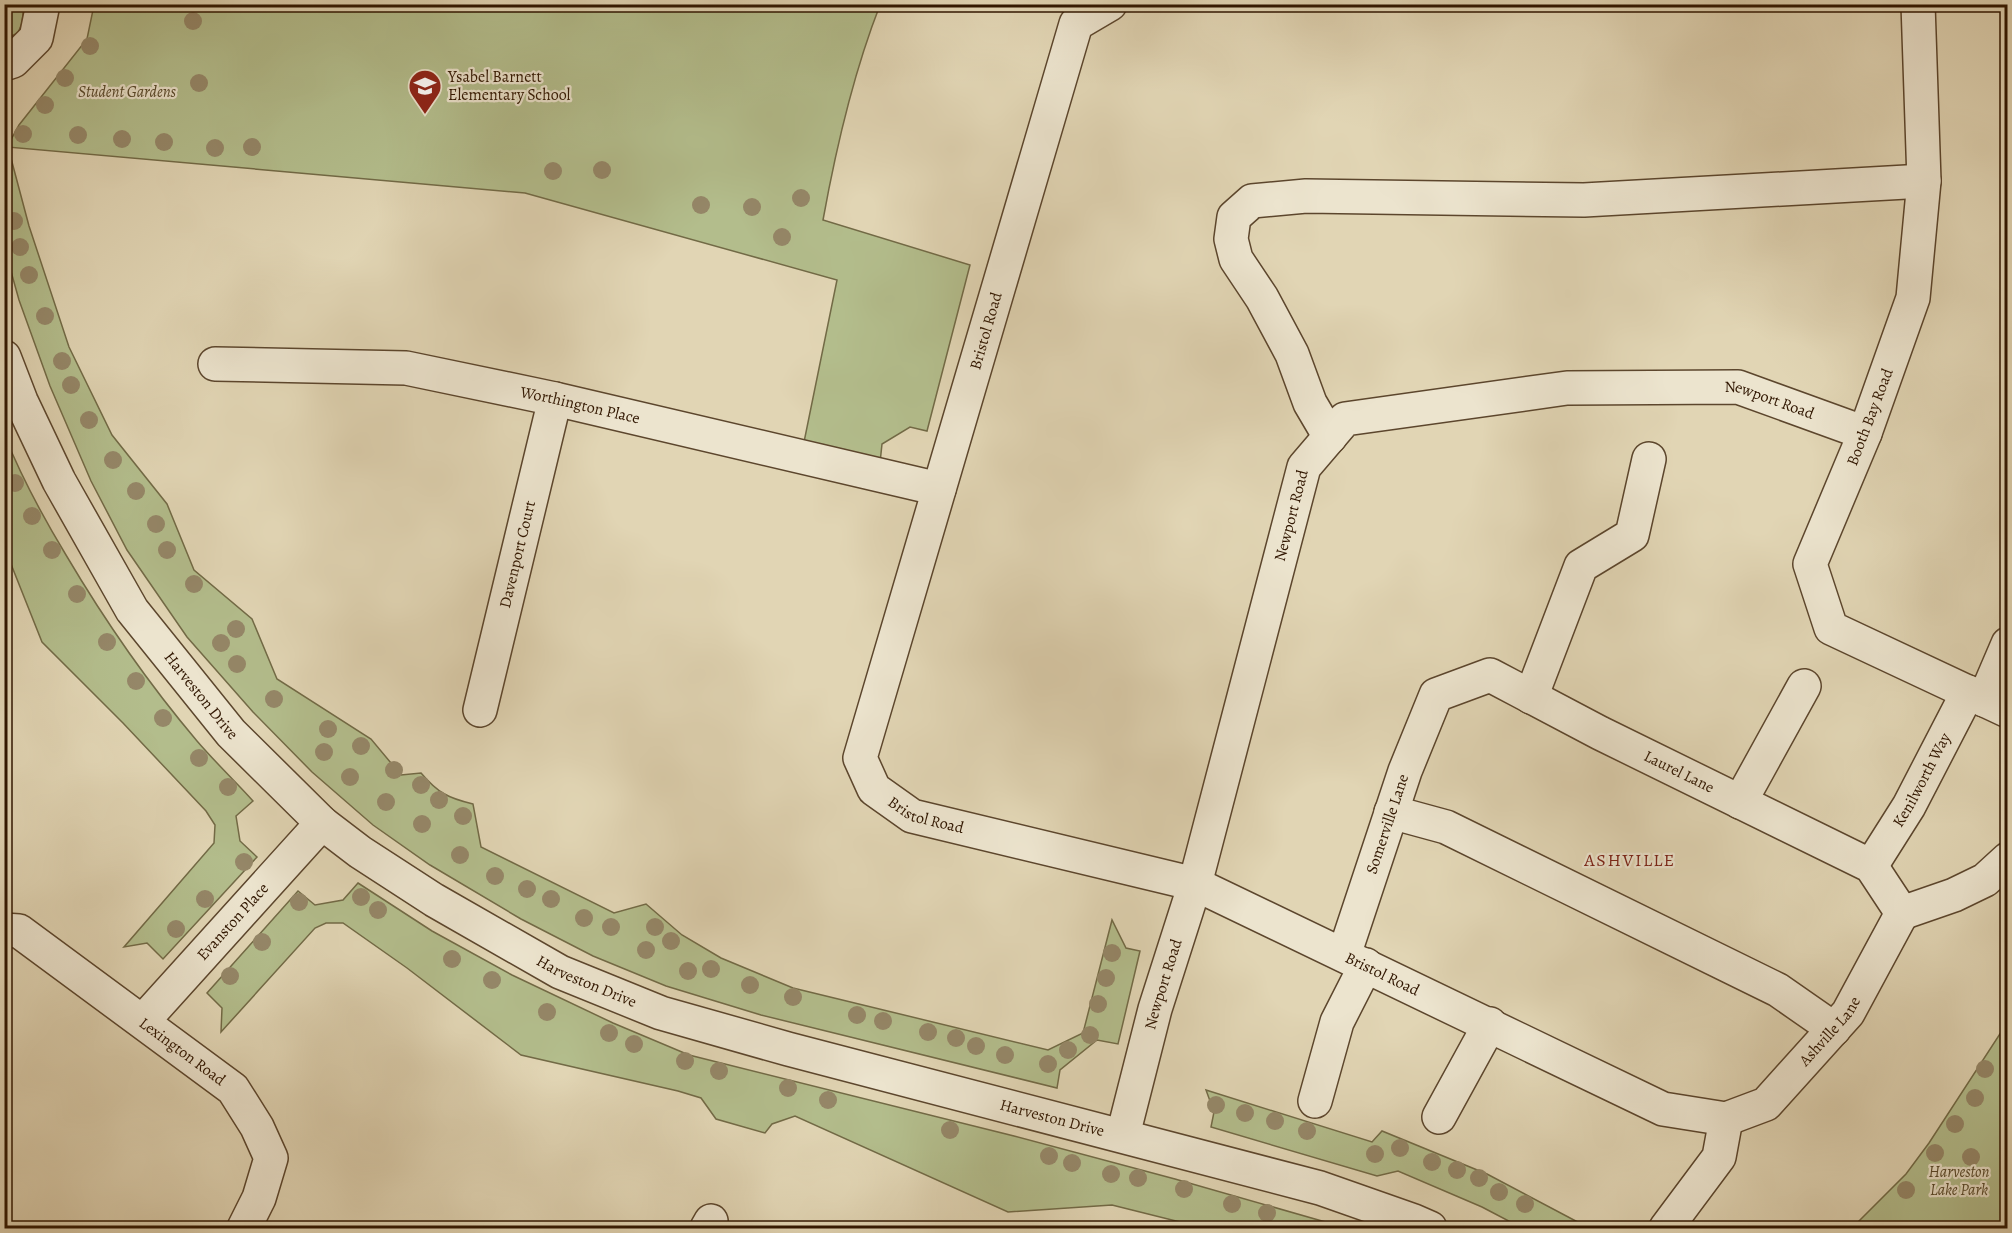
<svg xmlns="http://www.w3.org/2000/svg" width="2012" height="1233" viewBox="0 0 2012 1233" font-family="Alegreya,serif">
<rect width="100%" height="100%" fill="#e1d5b4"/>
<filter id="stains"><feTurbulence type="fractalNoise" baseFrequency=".00333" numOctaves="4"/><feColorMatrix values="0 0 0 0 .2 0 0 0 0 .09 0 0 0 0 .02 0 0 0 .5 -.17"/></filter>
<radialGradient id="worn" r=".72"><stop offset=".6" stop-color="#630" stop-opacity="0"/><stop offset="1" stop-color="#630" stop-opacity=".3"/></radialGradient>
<!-- green -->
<g fill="#b3bd8c" stroke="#726a46" stroke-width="1.5">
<path d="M 5,4 L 24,5 L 22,23 L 18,33 L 5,39 Z"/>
<path d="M 201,4 L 880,5 C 853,74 836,148 823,220 L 970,265 L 927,431 L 910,427 L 882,444 L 880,463 L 804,442 L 837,280 L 525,193 L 8,147 L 29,226 L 69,347 L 112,435 L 167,504 L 194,570 L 252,619 L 277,679 L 371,739 L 401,775 L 421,773 C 438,793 448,798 473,804 L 481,847 L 614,913 L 646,904 L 682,935 L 721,958 L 793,988 L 1048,1050 L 1083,1033 L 1112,920 L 1126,948 L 1140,951 L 1118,1044 L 1097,1040 L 1060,1070 L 1057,1088 L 761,1015 L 666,986 L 593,956 L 521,919 L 430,865 L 373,825 L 312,772 L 253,712 L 187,637 L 127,550 L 91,481 L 50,386 L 19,300 L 5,250 L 5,146 L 7,147 L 19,125 L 87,39 L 94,5 L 184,5 L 185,10 L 201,8 Z"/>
<path d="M 4,434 C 21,476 43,517 66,555 C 105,621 148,683 197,741 C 215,762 235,781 253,801 L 236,816 L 240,841 L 257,857 L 163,959 L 147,943 L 124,947 L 214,843 L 215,825 L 206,811 L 123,723 L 42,642 L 5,549 Z"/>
<path d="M 358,883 L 432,931 L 512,975 L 613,1023 L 689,1055 L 1014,1136 L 1175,1179 L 1329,1223 L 1327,1228 L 1204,1228 L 1112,1205 L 1008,1212 L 795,1116 L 772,1124 L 765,1133 L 716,1119 L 701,1098 L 678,1091 L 521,1055 L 407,968 L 343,923 L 326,923 L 315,928 L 221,1032 L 222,1008 L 207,993 L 298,891 L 315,905 L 343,900 Z"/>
<path d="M 2007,1023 L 2007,1228 L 1852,1228 L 1906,1174 L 1929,1143 Z"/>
<path d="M 1206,1090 L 1372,1142 L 1382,1131 L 1487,1174 L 1589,1228 L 1522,1228 L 1482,1207 L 1398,1171 L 1377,1176 L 1211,1127 L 1214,1112 Z"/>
</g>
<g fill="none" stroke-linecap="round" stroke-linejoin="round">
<defs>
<g id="minor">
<path id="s1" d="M 1110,4 L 1076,24 L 860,758 L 874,789 L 912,816 L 1195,884 L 1663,1109 L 1726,1119 L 1766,1104 L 1848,1013 L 1902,913"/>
<path d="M 1918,4 L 1924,181 L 1913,298 L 1865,433 L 1810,564 L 1831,628 L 2008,711"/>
<path d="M 4,64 L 13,61 L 36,38 L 43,4"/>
<path id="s2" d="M 4,357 L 21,401 L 59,481 L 132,610 L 231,733 L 322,823 L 360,852 L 434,900 L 560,972 L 661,1013 L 788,1049 L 1320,1188 L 1414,1221 L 1430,1228"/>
<path id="s3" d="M 215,364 L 406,368 L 555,399 L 939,489"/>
<path d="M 1330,437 L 1310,403 L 1292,354 L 1262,298 L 1236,259 L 1231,239 L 1234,217 L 1252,201 L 1306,196 L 1584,200 L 1924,181"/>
<path d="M 1531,697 L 1581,566 L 1632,535 L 1649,459"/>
<path d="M 1984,700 L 2008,644"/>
<path id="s4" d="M 480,710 L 555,399"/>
<path d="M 1740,802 L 1804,686"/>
<path d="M 1391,812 L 1446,827 L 1778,990 L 1834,1029"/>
<path id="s5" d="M 1871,866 L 1909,806 L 1968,692"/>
<path d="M 1902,913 L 1954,895 L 1985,880 L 2008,859"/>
<path id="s6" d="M 4,930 L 19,931 L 233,1089 L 257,1127 L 271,1158 L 259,1198 L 244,1228"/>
<path id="s7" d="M 1344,955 L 1405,771 L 1436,695 L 1490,675 L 1600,733 L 1871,866 L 1902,913"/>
<path id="s8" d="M 143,1021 L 322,823"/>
<path d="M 1315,1101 L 1337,1022 L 1366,965"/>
<path d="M 1439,1117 L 1490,1024"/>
<path id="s9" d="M 1123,1135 L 1155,1009 L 1195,884 L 1304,467 L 1345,419 L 1567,388 L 1738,387 L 1865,433"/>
<path d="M 707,1228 L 711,1221"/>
<path d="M 1666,1228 L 1719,1157 L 1726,1119"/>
</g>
</defs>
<!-- minor casing -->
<use href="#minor" stroke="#5c462d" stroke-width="36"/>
<!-- minor -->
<use href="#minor" stroke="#ece4ce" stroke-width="33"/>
</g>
<!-- trees -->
<g fill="#958768">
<circle cx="193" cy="21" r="9"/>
<circle cx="90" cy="46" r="9"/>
<circle cx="65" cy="78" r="9"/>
<circle cx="199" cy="83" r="9"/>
<circle cx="45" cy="105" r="9"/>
<circle cx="23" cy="134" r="9"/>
<circle cx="78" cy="135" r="9"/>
<circle cx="122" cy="139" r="9"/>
<circle cx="164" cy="142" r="9"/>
<circle cx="252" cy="147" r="9"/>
<circle cx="215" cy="148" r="9"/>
<circle cx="602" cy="170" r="9"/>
<circle cx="553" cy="171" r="9"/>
<circle cx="801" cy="198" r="9"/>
<circle cx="701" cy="205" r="9"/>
<circle cx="752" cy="207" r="9"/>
<circle cx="14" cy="221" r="9"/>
<circle cx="782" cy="237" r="9"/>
<circle cx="20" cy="247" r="9"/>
<circle cx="29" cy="275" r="9"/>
<circle cx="45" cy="316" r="9"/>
<circle cx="62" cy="361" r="9"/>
<circle cx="71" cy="385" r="9"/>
<circle cx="89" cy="420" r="9"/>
<circle cx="113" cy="460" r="9"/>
<circle cx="15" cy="483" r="9"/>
<circle cx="136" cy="491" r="9"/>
<circle cx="32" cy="516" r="9"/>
<circle cx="156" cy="524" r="9"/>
<circle cx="52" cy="550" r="9"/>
<circle cx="167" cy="550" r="9"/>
<circle cx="194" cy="584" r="9"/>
<circle cx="77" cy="594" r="9"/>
<circle cx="236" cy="629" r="9"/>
<circle cx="107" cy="642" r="9"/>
<circle cx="221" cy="643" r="9"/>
<circle cx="237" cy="664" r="9"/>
<circle cx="136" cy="681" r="9"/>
<circle cx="274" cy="699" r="9"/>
<circle cx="163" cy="718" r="9"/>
<circle cx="328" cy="729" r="9"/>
<circle cx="361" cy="746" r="9"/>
<circle cx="324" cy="752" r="9"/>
<circle cx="199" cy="758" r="9"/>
<circle cx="394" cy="770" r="9"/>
<circle cx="350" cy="777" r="9"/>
<circle cx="421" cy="785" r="9"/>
<circle cx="228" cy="787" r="9"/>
<circle cx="439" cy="800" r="9"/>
<circle cx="386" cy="802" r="9"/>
<circle cx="463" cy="816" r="9"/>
<circle cx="422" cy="824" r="9"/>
<circle cx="460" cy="855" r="9"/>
<circle cx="244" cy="862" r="9"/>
<circle cx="495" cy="876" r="9"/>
<circle cx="527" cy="889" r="9"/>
<circle cx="361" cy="897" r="9"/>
<circle cx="205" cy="899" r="9"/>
<circle cx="551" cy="899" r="9"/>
<circle cx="299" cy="902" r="9"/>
<circle cx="378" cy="910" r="9"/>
<circle cx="584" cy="918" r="9"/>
<circle cx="611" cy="927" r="9"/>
<circle cx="655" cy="927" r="9"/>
<circle cx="176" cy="929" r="9"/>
<circle cx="671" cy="941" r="9"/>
<circle cx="262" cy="942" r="9"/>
<circle cx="646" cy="950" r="9"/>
<circle cx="1112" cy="953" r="9"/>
<circle cx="452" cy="959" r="9"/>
<circle cx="711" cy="969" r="9"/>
<circle cx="688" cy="971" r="9"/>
<circle cx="230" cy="976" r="9"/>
<circle cx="1106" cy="978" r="9"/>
<circle cx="492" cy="980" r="9"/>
<circle cx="750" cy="985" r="9"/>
<circle cx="793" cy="997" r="9"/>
<circle cx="1098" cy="1004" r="9"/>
<circle cx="547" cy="1012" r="9"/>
<circle cx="857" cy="1015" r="9"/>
<circle cx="883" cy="1021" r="9"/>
<circle cx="928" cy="1032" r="9"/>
<circle cx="609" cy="1033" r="9"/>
<circle cx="1090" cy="1035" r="9"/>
<circle cx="956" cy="1038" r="9"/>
<circle cx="634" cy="1044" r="9"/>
<circle cx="976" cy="1046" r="9"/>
<circle cx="1068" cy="1050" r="9"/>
<circle cx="1005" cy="1055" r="9"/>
<circle cx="685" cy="1061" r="9"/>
<circle cx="1048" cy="1064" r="9"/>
<circle cx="1985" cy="1069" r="9"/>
<circle cx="719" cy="1071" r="9"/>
<circle cx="788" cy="1088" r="9"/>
<circle cx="1975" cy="1098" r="9"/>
<circle cx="828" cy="1100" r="9"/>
<circle cx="1216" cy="1105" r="9"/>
<circle cx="1245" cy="1113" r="9"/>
<circle cx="1275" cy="1121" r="9"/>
<circle cx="1955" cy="1124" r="9"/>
<circle cx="950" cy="1130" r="9"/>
<circle cx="1307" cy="1131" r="9"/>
<circle cx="1400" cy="1148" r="9"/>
<circle cx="1935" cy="1153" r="9"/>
<circle cx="1375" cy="1154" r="9"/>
<circle cx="1049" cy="1156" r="9"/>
<circle cx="1971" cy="1157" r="9"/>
<circle cx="1432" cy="1162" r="9"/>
<circle cx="1072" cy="1163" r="9"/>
<circle cx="1457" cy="1170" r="9"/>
<circle cx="1111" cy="1174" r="9"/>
<circle cx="1138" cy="1178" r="9"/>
<circle cx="1479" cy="1178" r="9"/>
<circle cx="1184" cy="1189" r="9"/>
<circle cx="1906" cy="1190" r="9"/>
<circle cx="1499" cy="1192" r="9"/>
<circle cx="1232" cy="1204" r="9"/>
<circle cx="1525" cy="1204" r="9"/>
<circle cx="1267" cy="1213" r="9"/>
</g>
<!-- icons -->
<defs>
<symbol id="school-pin" viewBox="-11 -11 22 30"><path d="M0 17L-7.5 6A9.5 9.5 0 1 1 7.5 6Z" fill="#8f2418" stroke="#ece4ce"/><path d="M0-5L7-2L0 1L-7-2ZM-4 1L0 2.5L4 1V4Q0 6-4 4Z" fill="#fff"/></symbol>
</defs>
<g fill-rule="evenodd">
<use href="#school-pin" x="406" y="67" width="38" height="52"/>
</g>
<g text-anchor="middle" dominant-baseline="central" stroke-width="4.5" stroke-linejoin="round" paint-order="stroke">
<!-- poi labels -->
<g font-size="16" fill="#301600" stroke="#ece4ce" text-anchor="start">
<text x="448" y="77">Ysabel Barnett<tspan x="448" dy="18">Elementary School</tspan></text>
</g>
<!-- park labels -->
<g font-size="16" font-style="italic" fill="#57482a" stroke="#ece4ce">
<text x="127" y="92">Student Gardens</text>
<text x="1959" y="1172">Harveston<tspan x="1959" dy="18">Lake Park</tspan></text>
</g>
<!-- street labels -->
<g font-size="16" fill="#301600" stroke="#ece4ce">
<text transform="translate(986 331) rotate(-74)">Bristol Road</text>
<text stroke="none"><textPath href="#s9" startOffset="1184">Newport Road</textPath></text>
<text stroke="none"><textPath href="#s3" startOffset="369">Worthington Place</textPath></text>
<text transform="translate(1870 417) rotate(-69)">Booth Bay Road</text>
<text stroke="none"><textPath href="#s9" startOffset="642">Newport Road</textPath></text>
<text stroke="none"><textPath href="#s4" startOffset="160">Davenport Court</textPath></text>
<text stroke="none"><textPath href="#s2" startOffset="394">Harveston Drive</textPath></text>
<text stroke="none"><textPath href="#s7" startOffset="546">Laurel Lane</textPath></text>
<text stroke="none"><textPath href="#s5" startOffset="100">Kenilworth Way</textPath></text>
<text stroke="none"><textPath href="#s1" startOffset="898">Bristol Road</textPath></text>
<text stroke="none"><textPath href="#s7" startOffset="138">Somerville Lane</textPath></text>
<text stroke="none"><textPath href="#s8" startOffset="134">Evanston Place</textPath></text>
<text stroke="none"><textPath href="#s1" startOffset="1384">Bristol Road</textPath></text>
<text stroke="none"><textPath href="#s2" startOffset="879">Harveston Drive</textPath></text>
<text stroke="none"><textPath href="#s9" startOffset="156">Newport Road</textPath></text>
<text stroke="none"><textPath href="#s1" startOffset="1899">Ashville Lane</textPath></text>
<text stroke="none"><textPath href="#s6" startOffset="218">Lexington Road</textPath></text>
<text stroke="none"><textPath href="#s2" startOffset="1365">Harveston Drive</textPath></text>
</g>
<!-- neighbourhood labels -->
<g font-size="18" letter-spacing="1.5" fill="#7a1f14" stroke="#ece4ce">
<text x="1630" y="860">ASHVILLE</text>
</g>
</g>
<!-- margin -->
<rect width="2012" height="1233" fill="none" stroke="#e1d5b4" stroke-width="24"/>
<rect x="6" y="6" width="2000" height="1221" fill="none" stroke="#301600" stroke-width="3"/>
<rect x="12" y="12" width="1988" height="1209" fill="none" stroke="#301600" stroke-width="1.5"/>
<rect width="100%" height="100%" filter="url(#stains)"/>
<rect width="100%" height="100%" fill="url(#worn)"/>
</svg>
